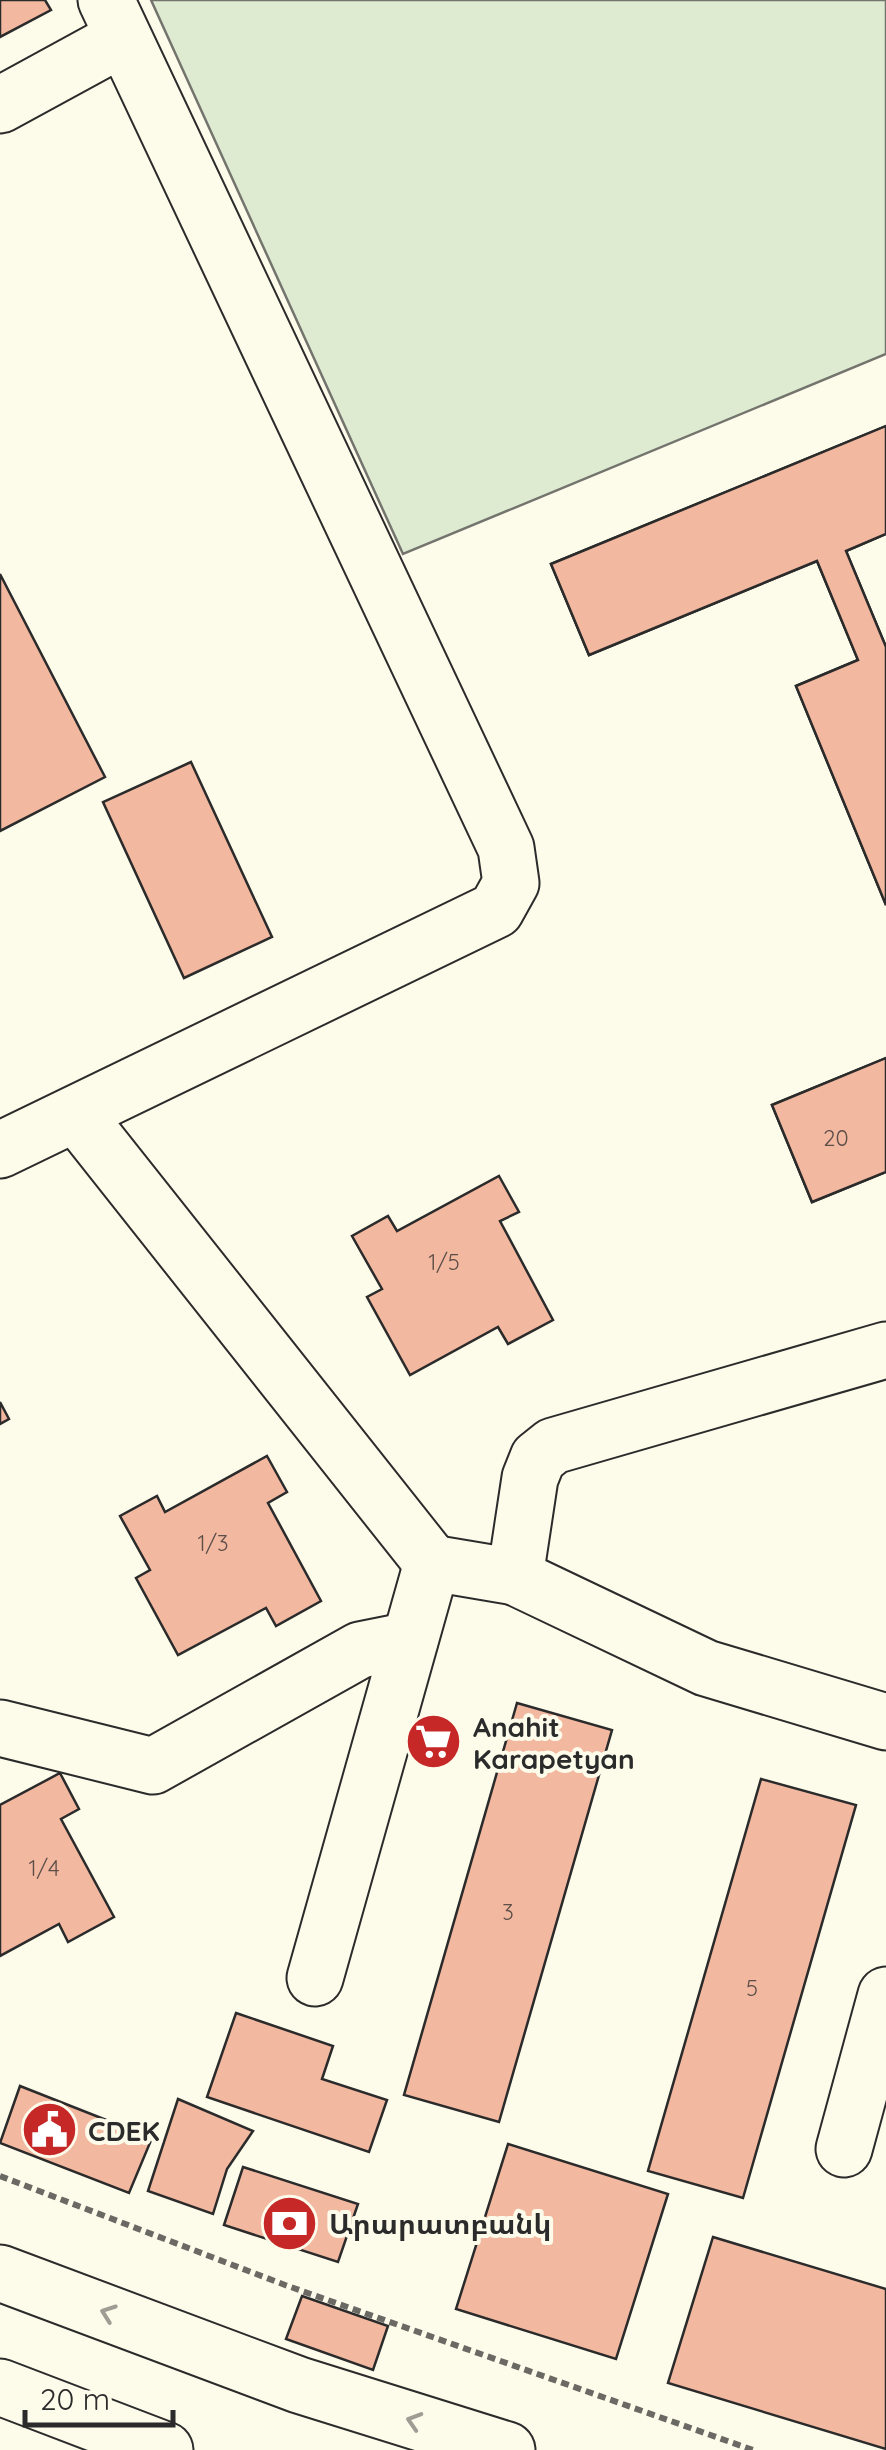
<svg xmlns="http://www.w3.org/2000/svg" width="886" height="2450" viewBox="0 0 886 2450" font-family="Quicksand,'Noto Sans Armenian',sans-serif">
<rect width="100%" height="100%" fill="#fdfbea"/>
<!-- green -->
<path fill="#deebd1" stroke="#74746e" stroke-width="2.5" d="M 151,0 L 886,0 L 886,354 L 403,554 Z"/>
<!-- building -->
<g fill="#f2b8a0" stroke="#2b2b2b" stroke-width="2.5">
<path d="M 0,0 L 45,0 L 51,10 L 0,37 Z"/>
<path d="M 886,426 L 886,534 L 846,551 L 886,647 L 886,905 L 796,686 L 858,660 L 817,561 L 589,655 L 551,564 Z"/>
<path d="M 886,426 L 886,534 L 846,551 L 886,647 L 886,905 L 796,686 L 858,660 L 817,561 L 589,655 L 551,564 Z"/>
<path d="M 0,574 L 105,777 L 0,831 Z"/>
<path d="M 191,762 L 272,937 L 184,978 L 103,802 Z"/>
<path d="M 886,1058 L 886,1172 L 812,1202 L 772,1105 Z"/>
<path d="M 886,1058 L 886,1172 L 812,1202 L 772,1105 Z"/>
<path d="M 499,1176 L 519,1212 L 500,1221 L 553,1320 L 508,1344 L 498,1327 L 410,1375 L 367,1297 L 382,1289 L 352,1236 L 388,1216 L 397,1231 Z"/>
<path d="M 0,1402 L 9,1419 L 0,1424 Z"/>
<path d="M 267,1456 L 287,1492 L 268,1503 L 321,1601 L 276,1626 L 266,1608 L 178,1655 L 136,1578 L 150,1570 L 120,1516 L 157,1496 L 165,1512 Z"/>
<path d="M 517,1703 L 612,1730 L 499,2122 L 404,2095 Z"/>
<path d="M 60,1773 L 79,1809 L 61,1819 L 114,1917 L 68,1942 L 59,1924 L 0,1956 L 0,1805 Z"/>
<path d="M 761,1779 L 856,1805 L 743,2198 L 648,2171 Z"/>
<path d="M 236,2013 L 333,2046 L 322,2079 L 387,2100 L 369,2152 L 207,2097 Z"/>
<path d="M 20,2086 L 152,2138 L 129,2193 L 0,2143 Z"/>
<path d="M 178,2099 L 253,2131 L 227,2169 L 213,2214 L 148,2191 Z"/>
<path d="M 508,2144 L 668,2194 L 616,2359 L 456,2309 Z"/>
<path d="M 243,2167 L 358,2204 L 338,2262 L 224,2225 Z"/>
<path d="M 713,2237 L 886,2289 L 886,2449 L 668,2383 Z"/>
<path d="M 302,2296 L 388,2326 L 373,2370 L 286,2339 Z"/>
</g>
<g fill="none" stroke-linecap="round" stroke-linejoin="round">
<defs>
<g id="minor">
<path d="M 0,105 L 123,38"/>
<path d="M 76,1114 L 432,1563"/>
<path d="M 0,1150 L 496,910 L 511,883 L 506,848 L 106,0"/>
<path d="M 515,1577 L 706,1668 L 886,1722"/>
<path d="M 0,1728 L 153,1766 L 360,1650 L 410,1640"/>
<path d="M 315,1978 L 432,1563 L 515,1577 L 530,1478 L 538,1458 L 553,1446 L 886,1350"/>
<path d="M 844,2149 L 886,1995"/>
</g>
<g id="major">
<path d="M 0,2273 L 299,2385 L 507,2450"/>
<path d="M 0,2387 L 165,2450"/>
</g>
</defs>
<!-- minor casing -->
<use href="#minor" stroke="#2b2b2b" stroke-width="59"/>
<!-- major casing -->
<use href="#major" stroke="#2b2b2b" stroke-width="59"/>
<!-- path -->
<path stroke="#6a6964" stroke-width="6" stroke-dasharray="8 5" stroke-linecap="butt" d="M 0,2176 L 285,2285 L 753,2450"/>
<!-- minor -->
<use href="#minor" stroke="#fdfbea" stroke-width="55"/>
<!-- major -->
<use href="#major" stroke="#fdfbea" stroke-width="55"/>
</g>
<!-- one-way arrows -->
<defs><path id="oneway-chevron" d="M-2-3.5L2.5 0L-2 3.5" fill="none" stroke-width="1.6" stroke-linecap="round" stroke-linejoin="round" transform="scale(2.5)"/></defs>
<g stroke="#9e9d94">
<use href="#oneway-chevron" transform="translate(108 2313) rotate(-160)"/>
<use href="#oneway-chevron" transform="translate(414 2421) rotate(-163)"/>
</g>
<!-- icons -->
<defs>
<symbol id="supermarket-disc" viewBox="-11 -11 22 22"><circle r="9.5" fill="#c62828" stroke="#fdfbea"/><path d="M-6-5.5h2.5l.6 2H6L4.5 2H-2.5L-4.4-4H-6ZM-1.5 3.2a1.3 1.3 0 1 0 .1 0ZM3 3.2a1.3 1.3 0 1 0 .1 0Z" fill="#fff"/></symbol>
<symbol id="civic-disc" viewBox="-11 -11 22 22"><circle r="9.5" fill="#c62828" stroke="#fdfbea"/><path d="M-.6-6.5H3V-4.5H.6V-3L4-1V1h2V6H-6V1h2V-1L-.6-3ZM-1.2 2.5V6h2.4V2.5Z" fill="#fff"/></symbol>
<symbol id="bank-disc" viewBox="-11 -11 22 22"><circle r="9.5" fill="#c62828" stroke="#fdfbea"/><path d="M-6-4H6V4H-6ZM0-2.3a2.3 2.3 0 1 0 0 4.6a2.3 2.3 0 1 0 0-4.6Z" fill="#fff"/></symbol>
</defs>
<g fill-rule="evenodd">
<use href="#supermarket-disc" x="402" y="1710" width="63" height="63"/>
<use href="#civic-disc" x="18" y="2098" width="63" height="63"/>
<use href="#bank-disc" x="258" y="2192" width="63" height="63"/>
</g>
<g text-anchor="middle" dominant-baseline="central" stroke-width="8" stroke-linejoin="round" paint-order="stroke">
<!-- number labels -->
<g font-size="22" fill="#5d4e48">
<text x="836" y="1138">20</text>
<text x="444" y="1262">1/5</text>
<text x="213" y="1543">1/3</text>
<text x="44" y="1868">1/4</text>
<text x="508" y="1912">3</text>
<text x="752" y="1988">5</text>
</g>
<!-- poi labels -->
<g font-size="28" font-weight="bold" fill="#2b2b2b" stroke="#fdfbea" text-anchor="start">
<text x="473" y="1726">Anahit<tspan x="473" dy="32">Karapetyan</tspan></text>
<text x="88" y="2130">CDEK</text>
<text x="329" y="2223">Արարատբանկ</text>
</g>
</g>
<!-- scale -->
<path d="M25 2410v15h148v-15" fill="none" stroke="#2b2b2b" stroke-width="5"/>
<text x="40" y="2410" font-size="30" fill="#2b2b2b" stroke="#fdfbea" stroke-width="8" paint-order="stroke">20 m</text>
</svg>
